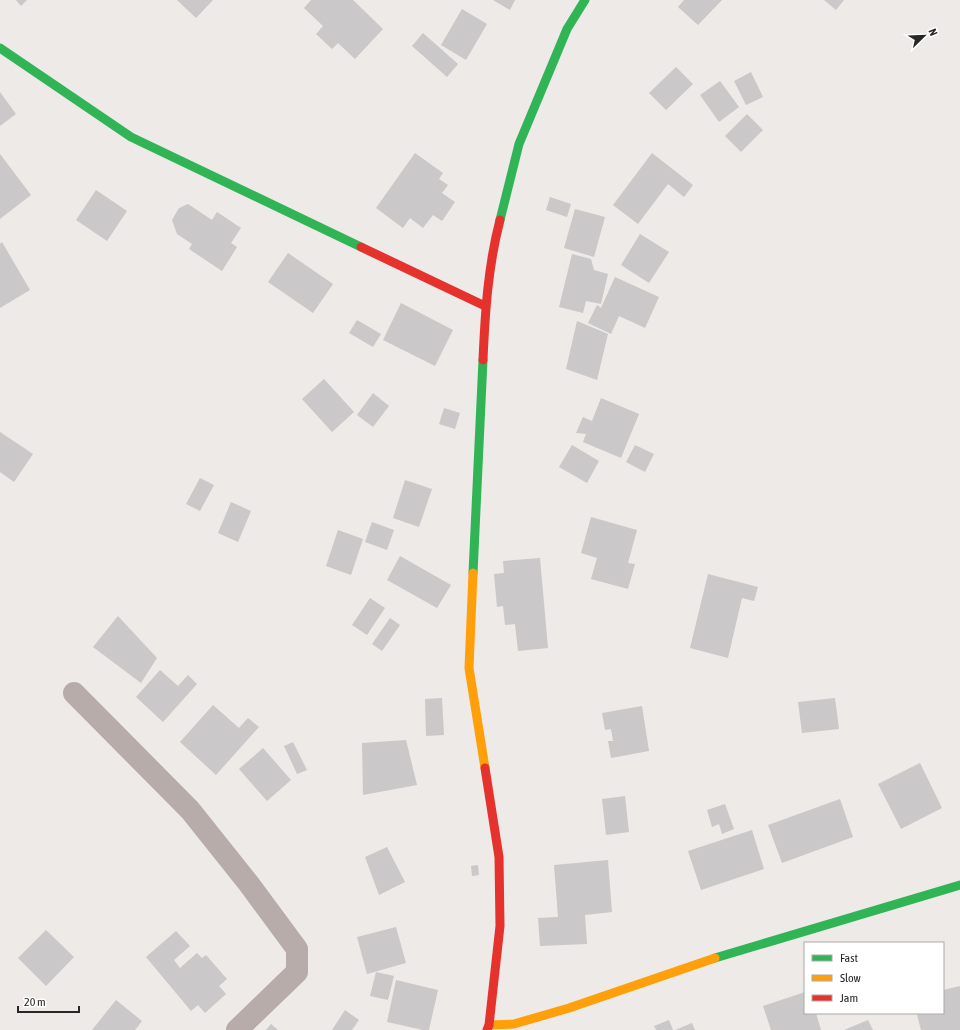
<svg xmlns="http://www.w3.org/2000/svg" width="960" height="1030" viewBox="0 0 960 1030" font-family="'Asap Condensed',sans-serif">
<rect width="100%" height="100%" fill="#edeae7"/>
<!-- building -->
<g fill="#cac8c8">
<path d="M 16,0 L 27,0 L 21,6 Z"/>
<path d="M 177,0 L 213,0 L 196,18 Z"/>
<path d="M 311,0 L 353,0 L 383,29 L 355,59 L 338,43 L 332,49 L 316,34 L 323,26 L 304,8 Z"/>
<path d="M 493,0 L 515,0 L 510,10 Z"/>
<path d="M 684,0 L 722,0 L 698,25 L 678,7 Z"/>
<path d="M 824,0 L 844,0 L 836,10 Z"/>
<path d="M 462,9 L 487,24 L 466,60 L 441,45 Z"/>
<path d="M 423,33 L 458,64 L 447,77 L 412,46 Z"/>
<path d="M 676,67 L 693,84 L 666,110 L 649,93 Z"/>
<path d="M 751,72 L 763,97 L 746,105 L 734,81 Z"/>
<path d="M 720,81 L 739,107 L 719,122 L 700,95 Z"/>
<path d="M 0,92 L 16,114 L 0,126 Z"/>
<path d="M 747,114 L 763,130 L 741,152 L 725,136 Z"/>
<path d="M 415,153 L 443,173 L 439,179 L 448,185 L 442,193 L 455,202 L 442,221 L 433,215 L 423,228 L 410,218 L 403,228 L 376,208 Z"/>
<path d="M 652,153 L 693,185 L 684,197 L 668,184 L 638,224 L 613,205 Z"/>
<path d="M 0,154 L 31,195 L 0,219 Z"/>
<path d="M 96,190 L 127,211 L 107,241 L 76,220 Z"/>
<path d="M 550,197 L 571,204 L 567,217 L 546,210 Z"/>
<path d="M 188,204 L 212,220 L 217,212 L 241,228 L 231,243 L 237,247 L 222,271 L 189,249 L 192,244 L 177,234 L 172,220 L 179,208 Z"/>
<path d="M 575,209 L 605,217 L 594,257 L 564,248 Z"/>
<path d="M 640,234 L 669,252 L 649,283 L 621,265 Z"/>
<path d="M 2,242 L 30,290 L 0,308 L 0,244 Z"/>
<path d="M 288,253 L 333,284 L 313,313 L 268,282 Z"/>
<path d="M 572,254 L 591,259 L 594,270 L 608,274 L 601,304 L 586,301 L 583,313 L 559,307 Z"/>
<path d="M 615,277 L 659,297 L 645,328 L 619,316 L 611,334 L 588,323 L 597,305 L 601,308 Z"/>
<path d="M 401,303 L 453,330 L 435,366 L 383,340 Z"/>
<path d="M 357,320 L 381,334 L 373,347 L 349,333 Z"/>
<path d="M 577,321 L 608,334 L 597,380 L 566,369 Z"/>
<path d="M 324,379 L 354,412 L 332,432 L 302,399 Z"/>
<path d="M 373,393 L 389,406 L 373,427 L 357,415 Z"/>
<path d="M 601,398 L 639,414 L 621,458 L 583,442 L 586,434 L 576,433 L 583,417 L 592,421 Z"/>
<path d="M 444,408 L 460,413 L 455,429 L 439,424 Z"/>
<path d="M 0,432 L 33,454 L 14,482 L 0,472 Z"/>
<path d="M 572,445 L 599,461 L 587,483 L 559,467 Z"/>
<path d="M 635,445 L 654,454 L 645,472 L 626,462 Z"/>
<path d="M 200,478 L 214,485 L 200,511 L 186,504 Z"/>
<path d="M 405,480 L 432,489 L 419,527 L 393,518 Z"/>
<path d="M 231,502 L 251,511 L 238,542 L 218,533 Z"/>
<path d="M 591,517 L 637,530 L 628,563 L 635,564 L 628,589 L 591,579 L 597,558 L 581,553 Z"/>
<path d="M 372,522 L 394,530 L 387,550 L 365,542 Z"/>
<path d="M 338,530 L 363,539 L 351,575 L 326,566 Z"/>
<path d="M 400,556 L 451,585 L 437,608 L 387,580 Z"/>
<path d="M 540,558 L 548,648 L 518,651 L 515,624 L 505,625 L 503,606 L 497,607 L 494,574 L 504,573 L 503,561 Z"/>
<path d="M 708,574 L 758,587 L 754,601 L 742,598 L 728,658 L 690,648 Z"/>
<path d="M 370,598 L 385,608 L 367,635 L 352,625 Z"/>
<path d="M 118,616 L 157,658 L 141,683 L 93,647 Z"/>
<path d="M 390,618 L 400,625 L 382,651 L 372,644 Z"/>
<path d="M 160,670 L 178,686 L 188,675 L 197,684 L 163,722 L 136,697 Z"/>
<path d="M 442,698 L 444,735 L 426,736 L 425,699 Z"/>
<path d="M 835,698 L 839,729 L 802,733 L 798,702 Z"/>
<path d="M 213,705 L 239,728 L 248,718 L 259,727 L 216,775 L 180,742 Z"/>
<path d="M 642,706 L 649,751 L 611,758 L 608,741 L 613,741 L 611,729 L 605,730 L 602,713 Z"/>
<path d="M 406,740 L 417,785 L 363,795 L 362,743 Z"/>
<path d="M 293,742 L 307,770 L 297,774 L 284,746 Z"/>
<path d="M 263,748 L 291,780 L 267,801 L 239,769 Z"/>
<path d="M 920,763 L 942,808 L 901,829 L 878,784 Z"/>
<path d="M 625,796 L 629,832 L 606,835 L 602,799 Z"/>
<path d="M 840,799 L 853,837 L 782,863 L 768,825 Z"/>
<path d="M 725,804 L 734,829 L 722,834 L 719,824 L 712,827 L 707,810 Z"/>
<path d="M 752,830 L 764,869 L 701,890 L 688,851 Z"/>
<path d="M 387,847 L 405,882 L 379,895 L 365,857 Z"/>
<path d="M 608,860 L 612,912 L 585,915 L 587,944 L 540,946 L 538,918 L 558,917 L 554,865 Z"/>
<path d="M 478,865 L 479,875 L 472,876 L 471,866 Z"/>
<path d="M 396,927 L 406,963 L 367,974 L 357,937 Z"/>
<path d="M 46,930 L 74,957 L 46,986 L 18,958 Z"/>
<path d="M 176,931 L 190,946 L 174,960 L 180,968 L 197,953 L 202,958 L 206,955 L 227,979 L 219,986 L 226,994 L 205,1013 L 198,1005 L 191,1011 L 146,957 Z"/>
<path d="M 376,972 L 394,976 L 388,1000 L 370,996 Z"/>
<path d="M 396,980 L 438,990 L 429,1030 L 423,1030 L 387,1022 Z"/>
<path d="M 960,986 L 960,1030 L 921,1030 L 917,1015 L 921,1013 L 943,1013 L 943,990 Z"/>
<path d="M 805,992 L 805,1013 L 816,1013 L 821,1030 L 771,1030 L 763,1006 Z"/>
<path d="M 116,1000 L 142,1021 L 135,1030 L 92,1030 Z"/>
<path d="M 345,1010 L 359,1020 L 352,1030 L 332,1030 Z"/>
<path d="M 669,1020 L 673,1030 L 656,1030 L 654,1026 Z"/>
<path d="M 868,1020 L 873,1030 L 844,1030 Z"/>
<path d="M 692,1023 L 695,1030 L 675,1030 Z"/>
<path d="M 271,1024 L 278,1030 L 266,1030 Z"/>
</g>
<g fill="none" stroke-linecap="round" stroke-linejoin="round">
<!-- street -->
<path stroke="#b8acaa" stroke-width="22" d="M 74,693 L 190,810 L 249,884 L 297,949 L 297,972 L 237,1030"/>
<!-- fast -->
<g stroke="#30b455" stroke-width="9">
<path d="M 0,48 L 131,137 L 361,247"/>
<path d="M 500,220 L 519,144 L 567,29 L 585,0"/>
<path d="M 473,573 L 483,360"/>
<path d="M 715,958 L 960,885"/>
</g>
<!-- slow -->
<g stroke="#ff9f0a" stroke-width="9">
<path d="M 473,573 L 469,668 L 485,768"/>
<path d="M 489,1025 L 514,1024 L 569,1008 L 715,958"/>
</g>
<!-- jam -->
<g stroke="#e5322d" stroke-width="9">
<path d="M 361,247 L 485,306"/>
<path d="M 483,360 C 485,313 488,266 500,220"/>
<path d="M 485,768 L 499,857 L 500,926 L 489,1025 L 487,1030"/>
</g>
</g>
<!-- legend -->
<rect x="804" y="942" width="140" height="72" fill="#ffffff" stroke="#a9a9a8"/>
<rect x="812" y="955" width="20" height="6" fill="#30b455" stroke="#a9a9a8"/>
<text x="840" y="962" font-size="12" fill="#292725">Fast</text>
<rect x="812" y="975" width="20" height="6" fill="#ff9f0a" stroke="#a9a9a8"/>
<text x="840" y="982" font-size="12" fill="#292725">Slow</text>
<rect x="812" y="995" width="20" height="6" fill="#e5322d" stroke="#a9a9a8"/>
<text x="840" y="1002" font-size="12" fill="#292725">Jam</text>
<!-- north arrow -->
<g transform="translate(924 36) rotate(67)" stroke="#ffffff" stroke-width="3" paint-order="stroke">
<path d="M0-3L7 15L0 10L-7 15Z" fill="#292725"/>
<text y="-6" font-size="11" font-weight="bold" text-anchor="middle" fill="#292725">N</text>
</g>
<!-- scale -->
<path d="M18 1006v6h61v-6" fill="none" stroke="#292725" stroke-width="2"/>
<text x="24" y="1006" font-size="12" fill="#292725" stroke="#ffffff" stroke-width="3" paint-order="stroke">20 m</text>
</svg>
